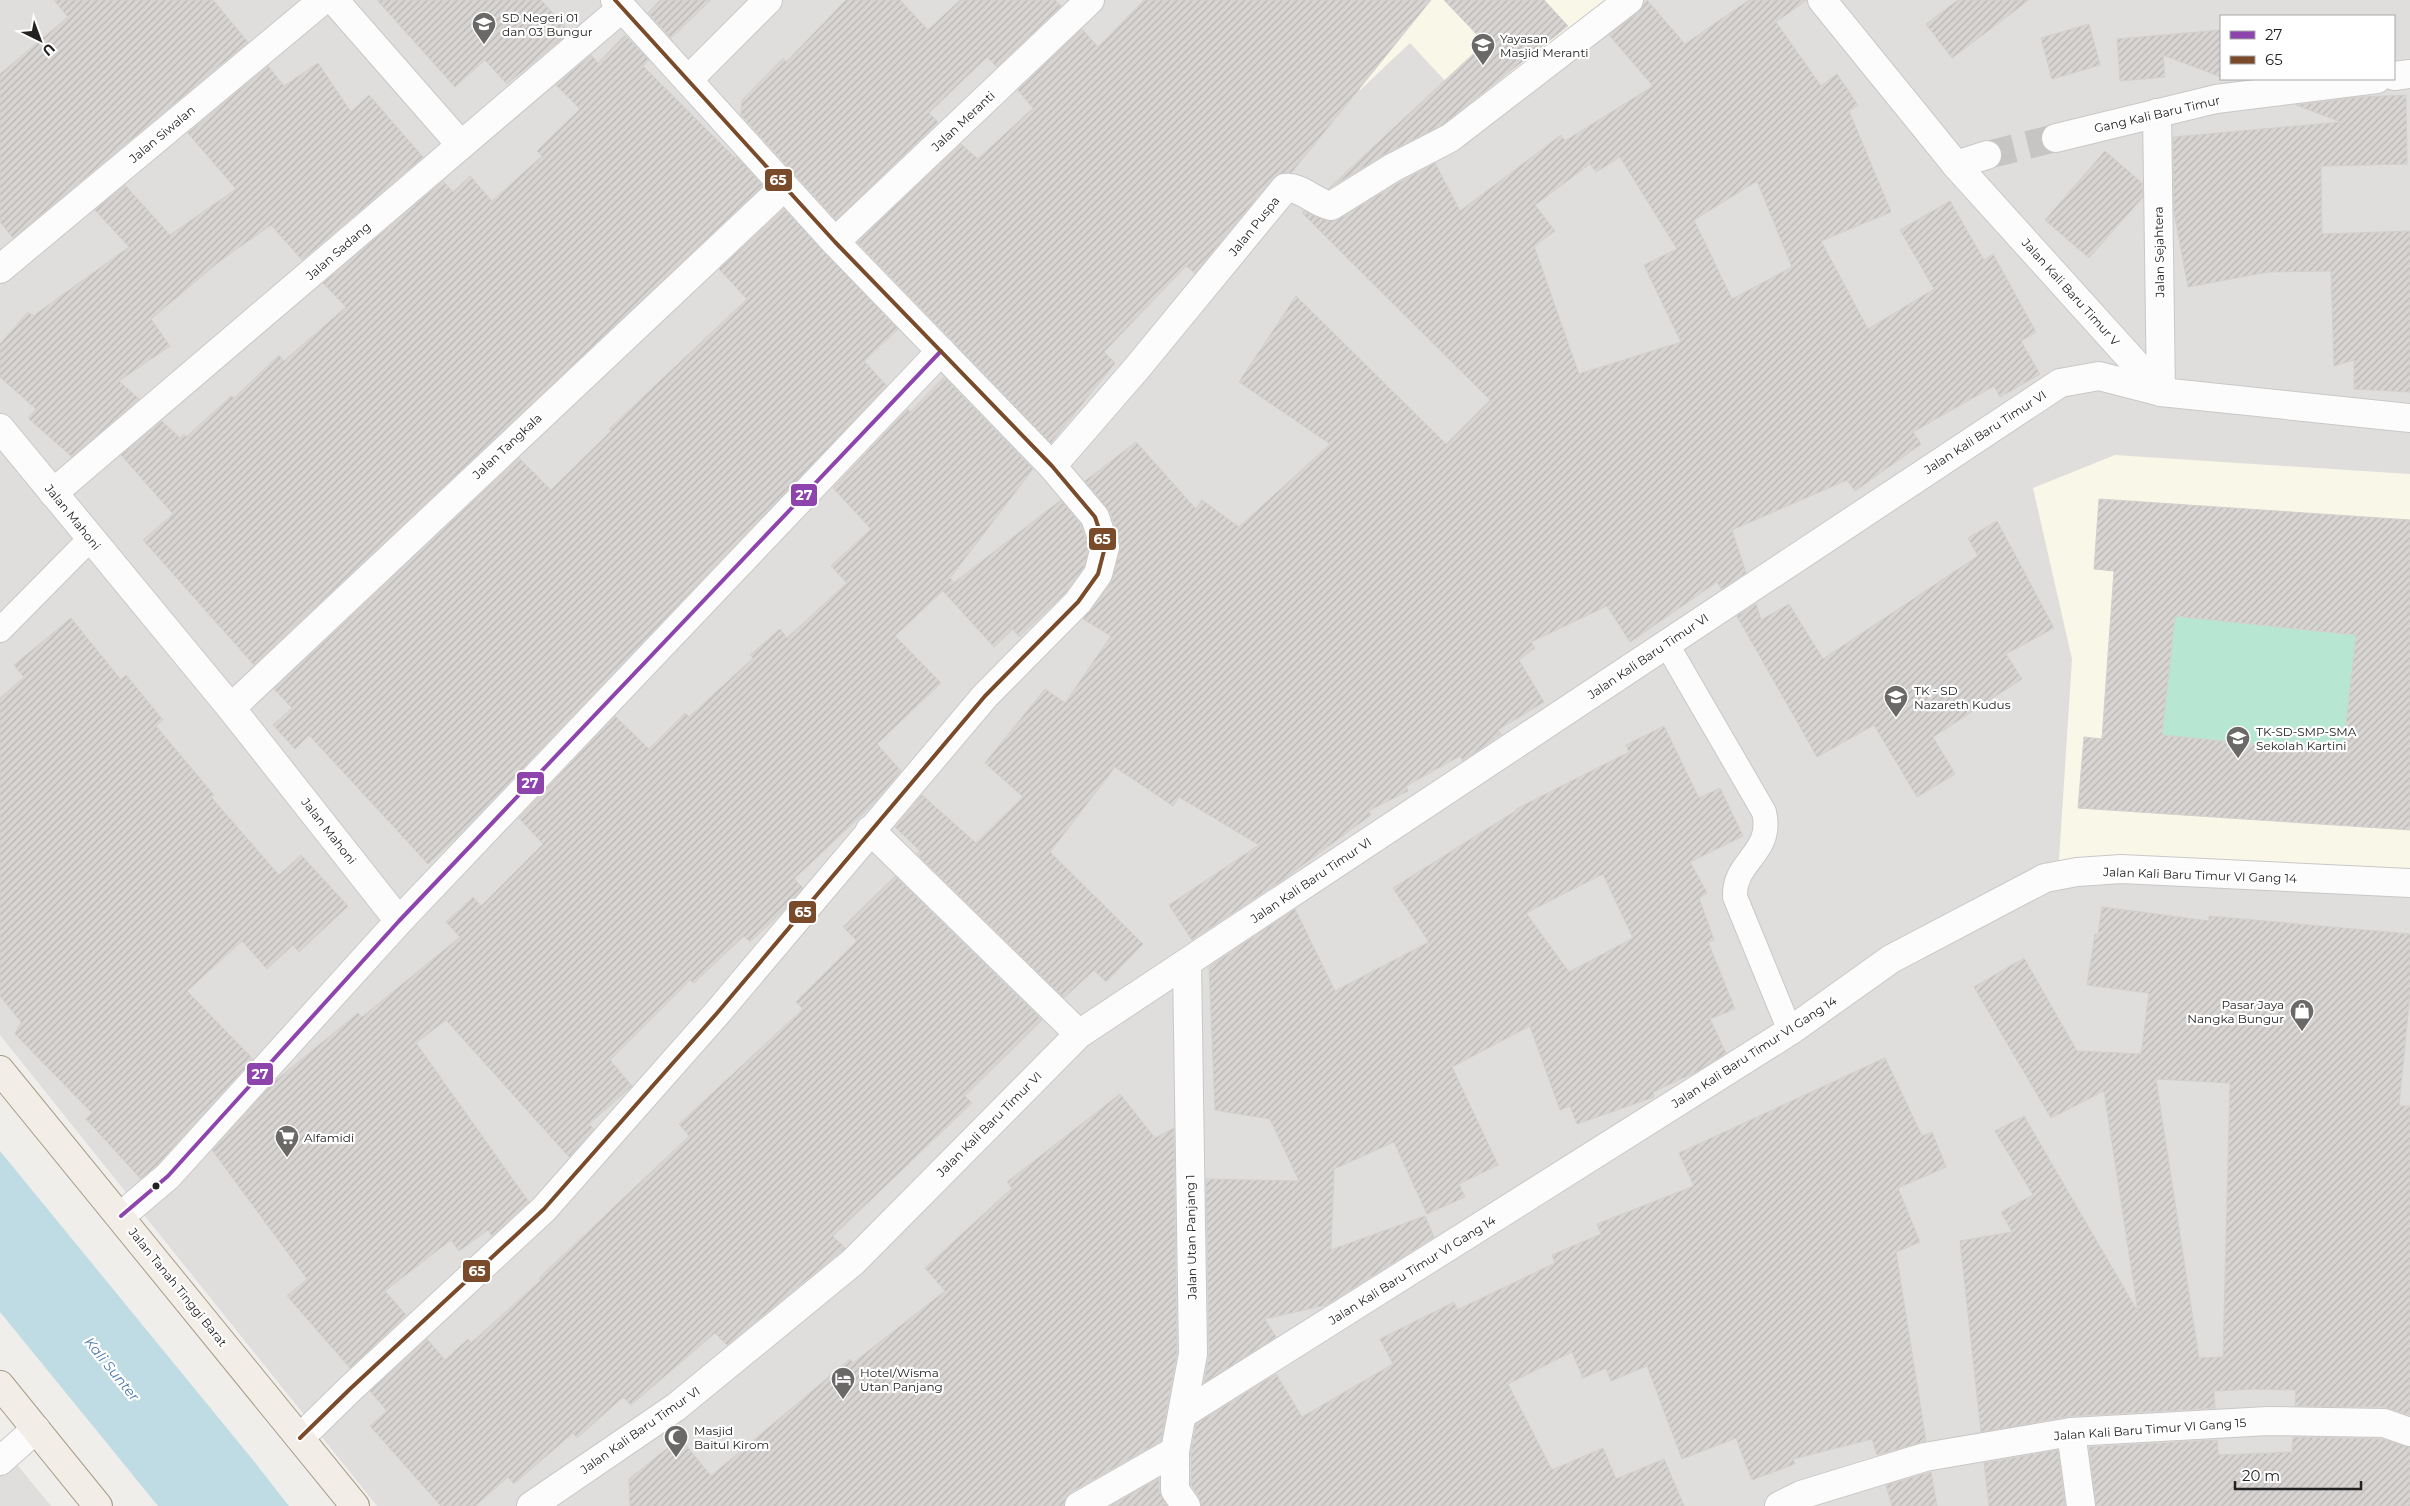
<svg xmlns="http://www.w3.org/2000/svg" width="2410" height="1506" viewBox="0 0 2410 1506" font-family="Montserrat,sans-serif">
<defs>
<pattern id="building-hatch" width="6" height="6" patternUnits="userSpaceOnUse" patternTransform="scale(1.25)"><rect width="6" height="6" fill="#d7d4d2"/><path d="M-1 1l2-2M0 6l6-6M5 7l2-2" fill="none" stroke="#b8b6b4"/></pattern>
</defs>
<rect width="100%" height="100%" fill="#f0eeeb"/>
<!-- residential -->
<g fill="#dfdedc" fill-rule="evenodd">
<path d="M 0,0 L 2410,0 L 2410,1506 L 377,1506 L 0,1035 ZM 2221,16 L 2394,16 L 2394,79 L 2221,79 Z"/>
<path d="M 0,1444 L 51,1506 L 0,1506 Z"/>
</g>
<!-- education -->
<g fill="#f8f7e8">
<path d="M 1274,0 L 1614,0 L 1454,133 L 1442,118 L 1462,99 L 1410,43 L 1360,90 Z"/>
<path d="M 2115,455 L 2410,474 L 2410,877 L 2059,860 L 2072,659 L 2033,488 Z"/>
</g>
<!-- pitch -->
<path fill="#b7e6d2" d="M 2175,616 L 2356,635 L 2343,753 L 2162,735 Z"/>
<!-- water -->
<path fill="#bfdbe3" d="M 0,1151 L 253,1460 L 289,1506 L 158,1506 L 0,1312 Z"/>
<!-- building -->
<g fill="url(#building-hatch)" stroke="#d3d0cc" fill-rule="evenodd">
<path d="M 54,0 L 213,0 L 248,42 L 13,238 L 0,222 L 0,74 L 68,17 Z"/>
<path d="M 377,0 L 541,0 L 570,32 L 507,84 L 485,60 L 455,87 Z"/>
<path d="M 660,0 L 711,0 L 671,38 L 648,13 Z"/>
<path d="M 846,0 L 900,0 L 928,30 L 960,0 L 1055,0 L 1061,6 L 997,67 L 987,57 L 929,113 L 938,122 L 836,220 L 741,115 L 742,100 L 783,58 L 786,62 Z"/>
<path d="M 1144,0 L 1431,0 L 1292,172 L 1279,174 L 1273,178 L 1195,273 L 1186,266 L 1104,352 L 1115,363 L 1051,443 L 857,242 L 961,144 L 978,159 L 1033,108 L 1018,90 L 1082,29 L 1098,47 Z"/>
<path d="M 1444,0 L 1544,0 L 1568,26 L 1442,125 L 1385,154 L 1328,189 L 1485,43 Z"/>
<path d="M 1647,0 L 1685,44 L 1749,0 L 1807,0 L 1776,22 L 1821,86 L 1837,74 L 1858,105 L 1849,111 L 1891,212 L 1821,241 L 1868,329 L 1934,289 L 1900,230 L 1950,201 L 1984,260 L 1993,254 L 2036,332 L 2021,341 L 2040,374 L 2000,397 L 1994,386 L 1913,432 L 1921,444 L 1855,491 L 1847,480 L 1732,530 L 1746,573 L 1721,589 L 1717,582 L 1630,642 L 1607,606 L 1531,642 L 1535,648 L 1519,660 L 1544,702 L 1498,730 L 1501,734 L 1463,761 L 1460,756 L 1406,786 L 1408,791 L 1368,811 L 1371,815 L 1281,881 L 1192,940 L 1169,905 L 1259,845 L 1179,797 L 1173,806 L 1115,767 L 1050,852 L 1143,944 L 1106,982 L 1094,970 L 1064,998 L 917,854 L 920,851 L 895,827 L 922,795 L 976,843 L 1023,797 L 985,763 L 1045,689 L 1065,703 L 1111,636 L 1083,619 L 1111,583 L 1120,550 L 1120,542 L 1110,512 L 1085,481 L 1136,442 L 1196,509 L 1202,500 L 1239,527 L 1330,444 L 1239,382 L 1296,296 L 1446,444 L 1490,400 L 1302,213 L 1304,211 L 1327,221 L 1339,219 L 1400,182 L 1435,163 L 1460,211 L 1561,135 L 1565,141 L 1653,86 L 1609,35 L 1639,12 ZM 1620,157 L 1677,249 L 1644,265 L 1681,342 L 1579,374 L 1534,246 L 1555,231 L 1535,205 L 1590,164 L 1596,172 ZM 1757,181 L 1792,267 L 1732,299 L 1694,220 Z"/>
<path d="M 1958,0 L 2029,0 L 1952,58 L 1926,24 Z"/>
<path d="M 2089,24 L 2100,65 L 2052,79 L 2041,38 Z"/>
<path d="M 2221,30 L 2221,77 L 2163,55 L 2165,77 L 2120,81 L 2117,39 Z"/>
<path d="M 625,35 L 649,60 L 643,66 L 736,159 L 736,156 L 763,186 L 254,665 L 143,540 L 173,514 L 121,455 L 162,421 L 180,438 L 184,434 L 186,437 L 231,396 L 234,398 L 279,355 L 284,361 L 346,307 L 323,283 L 443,181 L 453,192 L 470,176 L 492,201 L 542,156 L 537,151 L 580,109 L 556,85 L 591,55 L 598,63 Z"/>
<path d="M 318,63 L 351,112 L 369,95 L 423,157 L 302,260 L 271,225 L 220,261 L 151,319 L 170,346 L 119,381 L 139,399 L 72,457 L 28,418 L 36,409 L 0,377 L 0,344 L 28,312 L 33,316 L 129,247 L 95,210 L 125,185 L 170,235 L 236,189 L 188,133 L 268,66 L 284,86 Z"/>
<path d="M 2406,95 L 2407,164 L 2321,166 L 2322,234 L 2410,231 L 2410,392 L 2354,389 L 2354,360 L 2334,366 L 2331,271 L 2268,272 L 2188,287 L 2174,212 L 2173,137 L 2341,122 L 2296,105 L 2361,97 Z"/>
<path d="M 2105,151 L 2142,183 L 2143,197 L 2089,258 L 2045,220 Z"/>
<path d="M 784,209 L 898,329 L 864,361 L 887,386 L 457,837 L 428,864 L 309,735 L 295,749 L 273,725 L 292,708 L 274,689 L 519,458 L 551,490 L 611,431 L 609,429 L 747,299 L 719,269 Z"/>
<path d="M 944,377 L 1033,469 L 950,578 L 953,581 L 895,636 L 941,683 L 877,744 L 901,771 L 871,806 L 794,879 L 803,888 L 779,915 L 750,942 L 744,936 L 694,983 L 690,980 L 610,1060 L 632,1086 L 589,1124 L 594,1129 L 569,1157 L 446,1020 L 416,1043 L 529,1202 L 492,1236 L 488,1230 L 459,1251 L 451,1240 L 385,1291 L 406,1315 L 350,1368 L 287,1296 L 307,1279 L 212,1150 L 275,1081 L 358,1013 L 362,1017 L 460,937 L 446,922 L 473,897 L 481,906 L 543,844 L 519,818 L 615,716 L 649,749 L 685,713 L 689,717 L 753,658 L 750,655 L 780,629 L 787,638 L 847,583 L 831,566 L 871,529 L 833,488 L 908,409 L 910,412 Z"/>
<path d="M 2099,499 L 2410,520 L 2410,830 L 2078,808 L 2084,737 L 2102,739 L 2114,571 L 2094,569 ZM 2175,616 L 2356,635 L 2343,753 L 2162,735 Z"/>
<path d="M 1061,500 L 1081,525 L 1089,548 L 1084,567 L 1066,592 L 1019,637 L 1013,629 L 994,647 L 943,591 Z"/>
<path d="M 1997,521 L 2054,628 L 2006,654 L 2022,679 L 1933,737 L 1955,774 L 1917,797 L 1874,725 L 1817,757 L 1737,616 L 1756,604 L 1761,620 L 1789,604 L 1823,659 L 1978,556 L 1968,538 Z"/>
<path d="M 71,618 L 121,680 L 126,675 L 163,720 L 156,726 L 214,795 L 211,797 L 279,875 L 301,855 L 348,906 L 299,952 L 293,945 L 267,969 L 242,941 L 187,991 L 253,1059 L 157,1165 L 141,1179 L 86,1119 L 92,1113 L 15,1034 L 21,1022 L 0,996 L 0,698 L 24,677 L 14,665 Z"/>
<path d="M 1664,726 L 1699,798 L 1720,788 L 1743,836 L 1690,862 L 1707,893 L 1699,898 L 1714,940 L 1708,942 L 1735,1009 L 1710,1019 L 1726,1053 L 1696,1072 L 1653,1092 L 1654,1097 L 1577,1124 L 1570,1106 L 1560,1110 L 1530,1026 L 1452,1067 L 1498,1165 L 1459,1184 L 1465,1197 L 1427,1214 L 1394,1142 L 1334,1169 L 1331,1250 L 1425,1216 L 1434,1237 L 1326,1305 L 1265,1319 L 1276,1337 L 1204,1383 L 1209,1354 L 1206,1179 L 1299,1181 L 1270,1119 L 1215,1110 L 1209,967 L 1295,909 L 1335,991 L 1429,942 L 1393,888 L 1517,810 L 1516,809 L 1629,752 L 1626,745 ZM 1603,874 L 1633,938 L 1569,972 L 1526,913 Z"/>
<path d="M 895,876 L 1042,1020 L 965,1096 L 972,1103 L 833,1236 L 845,1248 L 727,1345 L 715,1333 L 631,1405 L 623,1397 L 577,1438 L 573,1433 L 514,1484 L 508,1477 L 475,1506 L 441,1506 L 370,1426 L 387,1411 L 370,1391 L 427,1339 L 445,1360 L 468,1339 L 471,1343 L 541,1280 L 539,1278 L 687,1138 L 689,1136 L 679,1124 L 803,1009 L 796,1002 L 857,941 L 843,927 Z"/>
<path d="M 2102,907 L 2209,921 L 2209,916 L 2410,934 L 2410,994 L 2399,1106 L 2410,1106 L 2410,1415 L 2384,1407 L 2295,1406 L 2296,1390 L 2252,1389 L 2214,1391 L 2215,1408 L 2070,1416 L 1981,1432 L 1960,1241 L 2012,1232 L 2001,1212 L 2033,1195 L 1995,1131 L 2024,1116 L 2138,1312 L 2104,1091 L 2051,1118 L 1974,987 L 2024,958 L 2077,1051 L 2141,1054 L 2149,993 L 2087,985 L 2095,934 L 2098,935 ZM 2156,1079 L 2230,1083 L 2223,1357 L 2199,1358 Z"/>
<path d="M 1885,1058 L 1922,1136 L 1932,1132 L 1946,1167 L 1898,1188 L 1920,1242 L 1896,1252 L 1926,1441 L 1877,1455 L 1872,1439 L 1793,1459 L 1795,1464 L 1752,1480 L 1736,1438 L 1682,1459 L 1647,1366 L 1611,1381 L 1606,1368 L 1583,1378 L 1572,1352 L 1508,1384 L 1552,1470 L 1603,1448 L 1616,1479 L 1664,1459 L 1684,1506 L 1201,1506 L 1199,1497 L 1191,1485 L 1191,1452 L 1196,1424 L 1276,1374 L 1302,1417 L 1393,1364 L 1380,1339 L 1454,1302 L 1457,1310 L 1555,1263 L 1552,1255 L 1601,1234 L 1597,1224 L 1694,1186 L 1679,1153 Z"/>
<path d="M 1120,1094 L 1155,1138 L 1174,1128 L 1177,1353 L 1161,1441 L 1071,1492 L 1066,1498 L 1063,1506 L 630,1506 L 629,1479 L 680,1438 L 711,1476 L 850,1359 L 853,1363 L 945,1291 L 925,1268 L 1012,1188 L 1007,1182 Z"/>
<path d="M 2293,1437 L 2381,1439 L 2410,1447 L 2410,1506 L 2096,1506 L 2089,1447 L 2217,1440 L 2218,1455 L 2292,1452 Z"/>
<path d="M 2058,1450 L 2065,1506 L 1989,1506 L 1984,1463 Z"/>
<path d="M 1931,1472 L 1937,1506 L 1892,1506 L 1886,1485 Z"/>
<path d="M 1159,1478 L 1159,1491 L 1167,1506 L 1110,1506 Z"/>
</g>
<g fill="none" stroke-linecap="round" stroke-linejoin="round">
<!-- minor-tunnel -->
<path stroke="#c7c5c3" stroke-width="28" stroke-dasharray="28 14" stroke-linecap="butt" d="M 1987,155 L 2056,138"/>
<defs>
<g id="service">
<path d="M 0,630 L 90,539"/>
<path d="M 1666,643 L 1764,812 C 1774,853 1733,861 1735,897 L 1790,1031"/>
</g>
<g id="minor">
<path d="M 334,0 L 461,145"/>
<path d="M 2394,76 L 2410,74"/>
<path d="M 688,80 L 768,0"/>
<path d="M 2157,113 L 2161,392"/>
<path d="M 2056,138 L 2216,99 L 2377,79"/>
<path d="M 1956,165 L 1987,155"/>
<path d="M 835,242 L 1090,0"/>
<path d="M 0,269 L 323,0"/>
<path d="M 0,428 L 231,708 L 399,921"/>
<path d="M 1052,466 L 1137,368 L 1285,188 C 1301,186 1315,203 1331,206 L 1392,168 L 1450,138 L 1629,0"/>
<path d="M 53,493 L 622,8"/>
<path d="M 231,708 L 784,187"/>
<path d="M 870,830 L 1079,1034"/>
<path d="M 121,1216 L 168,1176 L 399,921 L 941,351"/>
<path d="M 1183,1414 L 1790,1031 L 1891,959 L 2045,878 L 2077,872 L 2121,869 L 2410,883"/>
<path d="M 2071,1432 L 2081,1506"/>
<path d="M 300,1438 L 350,1389 L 544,1209 L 718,1012 L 985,696 L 1078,602 L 1098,574 L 1105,547 L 1095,517 L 1052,466 L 835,242 L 615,0"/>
<path d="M 0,1461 L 36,1429"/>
<path d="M 1079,1506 L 1175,1451"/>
<path d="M 1186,1506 L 1175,1490 L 1175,1451 L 1193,1354 L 1187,963"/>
<path d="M 1779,1506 L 1801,1495 L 1925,1457 L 2071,1432 L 2268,1421 L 2384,1423 L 2410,1432"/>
</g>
<g id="tertiary">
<path d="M 1822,0 L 1956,165 L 2161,392"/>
<path d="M 531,1506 L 676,1407 L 853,1262 L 1079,1034 L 2060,383 L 2099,376 L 2161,392 L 2410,418"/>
</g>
<g id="primary">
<path d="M 0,1070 L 355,1506"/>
<path d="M 0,1385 L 98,1506"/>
</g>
</defs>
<!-- service casing -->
<use href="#service" stroke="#c9c8c7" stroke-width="26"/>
<!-- minor casing -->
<use href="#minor" stroke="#c9c8c7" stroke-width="30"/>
<!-- tertiary casing -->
<use href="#tertiary" stroke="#c9c8c7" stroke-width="30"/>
<!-- primary casing -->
<use href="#primary" stroke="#a79c86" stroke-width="30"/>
<!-- service -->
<use href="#service" stroke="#fdfcfc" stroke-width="24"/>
<!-- minor -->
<use href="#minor" stroke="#fdfcfc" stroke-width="28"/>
<!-- tertiary -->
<use href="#tertiary" stroke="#fdfcfc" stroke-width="28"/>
<!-- primary -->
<use href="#primary" stroke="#f3ede7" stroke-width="28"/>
<defs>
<path id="bus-1" d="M 121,1216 L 168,1176 L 399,921 L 941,351"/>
<path id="bus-2" d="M 300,1438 L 350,1389 L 544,1209 L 718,1012 L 985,696 L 1078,602 L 1098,574 L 1105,547 L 1095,517 L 1052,466 L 835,242 L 615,0"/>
</defs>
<!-- bus-1 casing -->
<use href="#bus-1" stroke="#fff" stroke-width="8"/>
<!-- bus-2 casing -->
<use href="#bus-2" stroke="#fff" stroke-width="8"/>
<!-- bus-1 -->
<use href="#bus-1" stroke="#8e44ad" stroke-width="4"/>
<!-- bus-2 -->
<use href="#bus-2" stroke="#7a4b2a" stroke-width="4"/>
</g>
<!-- icons -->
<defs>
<symbol id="school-pin" viewBox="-11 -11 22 30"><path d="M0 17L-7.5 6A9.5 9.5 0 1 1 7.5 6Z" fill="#6a6968" stroke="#fff"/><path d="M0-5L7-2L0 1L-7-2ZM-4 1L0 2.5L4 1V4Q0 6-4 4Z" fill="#fff"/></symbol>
<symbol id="shop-pin" viewBox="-11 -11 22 30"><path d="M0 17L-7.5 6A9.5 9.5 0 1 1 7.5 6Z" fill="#6a6968" stroke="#fff"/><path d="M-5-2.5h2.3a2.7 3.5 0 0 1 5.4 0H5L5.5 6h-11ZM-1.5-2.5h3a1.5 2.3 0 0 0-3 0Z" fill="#fff"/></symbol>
<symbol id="supermarket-pin" viewBox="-11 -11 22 30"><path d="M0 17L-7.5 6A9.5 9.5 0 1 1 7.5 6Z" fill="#6a6968" stroke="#fff"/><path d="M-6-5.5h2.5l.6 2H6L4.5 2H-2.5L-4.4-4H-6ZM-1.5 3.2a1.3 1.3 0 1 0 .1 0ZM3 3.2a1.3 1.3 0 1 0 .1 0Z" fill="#fff"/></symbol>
<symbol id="hotel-pin" viewBox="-11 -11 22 30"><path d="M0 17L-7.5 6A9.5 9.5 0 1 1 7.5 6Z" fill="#6a6968" stroke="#fff"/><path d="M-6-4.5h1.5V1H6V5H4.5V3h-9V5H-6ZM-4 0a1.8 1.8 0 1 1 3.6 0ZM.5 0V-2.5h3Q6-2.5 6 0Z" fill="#fff"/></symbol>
<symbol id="mosque-pin" viewBox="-11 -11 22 30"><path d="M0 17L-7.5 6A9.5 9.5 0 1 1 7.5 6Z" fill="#6a6968" stroke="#fff"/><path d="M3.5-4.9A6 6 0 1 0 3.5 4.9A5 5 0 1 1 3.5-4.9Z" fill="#fff"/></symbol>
</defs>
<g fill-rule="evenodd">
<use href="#school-pin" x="470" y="10" width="28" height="38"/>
<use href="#school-pin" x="1469" y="31" width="28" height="38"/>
<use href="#school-pin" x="1882" y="683" width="28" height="38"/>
<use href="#school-pin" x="2224" y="724" width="28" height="38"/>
<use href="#shop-pin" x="2288" y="997" width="28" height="38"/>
<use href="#supermarket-pin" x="273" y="1123" width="28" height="38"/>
<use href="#hotel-pin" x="829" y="1365" width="28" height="38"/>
<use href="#mosque-pin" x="662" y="1423" width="28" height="38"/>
</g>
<!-- markers -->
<circle fill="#222" stroke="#fff" stroke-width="2" cx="156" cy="1186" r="4.5"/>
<g text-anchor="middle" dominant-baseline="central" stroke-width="4.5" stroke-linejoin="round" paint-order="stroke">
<!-- poi labels -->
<g font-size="12" fill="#222" stroke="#fff" text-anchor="start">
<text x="502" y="17">SD Negeri 01<tspan x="502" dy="14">dan 03 Bungur</tspan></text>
<text x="1500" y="38">Yayasan<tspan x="1500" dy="14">Masjid Meranti</tspan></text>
<text x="1914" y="690">TK - SD<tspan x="1914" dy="14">Nazareth Kudus</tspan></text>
<text x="2256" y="731">TK-SD-SMP-SMA<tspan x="2256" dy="14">Sekolah Kartini</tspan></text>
<text x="2284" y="1004" text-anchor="end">Pasar Jaya<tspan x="2284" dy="14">Nangka Bungur</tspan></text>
<text x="304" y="1137">Alfamidi</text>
<text x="860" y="1372">Hotel/Wisma<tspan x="860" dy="14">Utan Panjang</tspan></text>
<text x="694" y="1430">Masjid<tspan x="694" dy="14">Baitul Kirom</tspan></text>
</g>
<!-- street labels -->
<g font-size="12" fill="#222" stroke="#fff">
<text transform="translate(2157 114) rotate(-13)">Gang Kali Baru Timur</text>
<text transform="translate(963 121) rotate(-43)">Jalan Meranti</text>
<text transform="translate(162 134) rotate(-40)">Jalan Siwalan</text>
<text transform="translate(1254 226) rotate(-51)">Jalan Puspa</text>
<text transform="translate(338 251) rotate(-41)">Jalan Sadang</text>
<text transform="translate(2159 252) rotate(-91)">Jalan Sejahtera</text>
<text transform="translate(2071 292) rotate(48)">Jalan Kali Baru Timur V</text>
<text transform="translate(1985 432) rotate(-33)">Jalan Kali Baru Timur VI</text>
<text transform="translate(507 446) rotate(-43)">Jalan Tangkala</text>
<text transform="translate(73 517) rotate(51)">Jalan Mahoni</text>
<text transform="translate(1648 656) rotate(-34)">Jalan Kali Baru Timur VI</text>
<text transform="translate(329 831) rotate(52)">Jalan Mahoni</text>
<text transform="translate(2200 875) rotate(2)">Jalan Kali Baru Timur VI Gang 14</text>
<text transform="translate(1311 880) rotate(-34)">Jalan Kali Baru Timur VI</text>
<text transform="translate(1754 1052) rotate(-33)">Jalan Kali Baru Timur VI Gang 14</text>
<text transform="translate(989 1124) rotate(-45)">Jalan Kali Baru Timur VI</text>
<text transform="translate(1191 1237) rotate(-91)">Jalan Utan Panjang 1</text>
<text transform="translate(1412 1270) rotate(-32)">Jalan Kali Baru Timur VI Gang 14</text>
<text transform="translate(178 1287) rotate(51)">Jalan Tanah Tinggi Barat</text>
<text transform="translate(2150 1429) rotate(-4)">Jalan Kali Baru Timur VI Gang 15</text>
<text transform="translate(640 1430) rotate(-35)">Jalan Kali Baru Timur VI</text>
</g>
<!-- water labels -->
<g font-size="14" font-style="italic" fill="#4a7aab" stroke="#fff">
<text transform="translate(112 1369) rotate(51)">Kali Sunter</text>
</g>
</g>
<g stroke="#fff" stroke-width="2">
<rect x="764" y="168" width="29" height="24" rx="5" fill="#7a4b2a"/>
<rect x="790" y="483" width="28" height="24" rx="5" fill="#8e44ad"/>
<rect x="1088" y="527" width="29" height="24" rx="5" fill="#7a4b2a"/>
<rect x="516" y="771" width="29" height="24" rx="5" fill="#8e44ad"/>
<rect x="788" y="900" width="29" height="24" rx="5" fill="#7a4b2a"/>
<rect x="246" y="1062" width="28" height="24" rx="5" fill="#8e44ad"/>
<rect x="462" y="1259" width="29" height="24" rx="5" fill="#7a4b2a"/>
</g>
<g font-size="14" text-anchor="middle" font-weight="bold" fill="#fff">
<text x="778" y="185">65</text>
<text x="804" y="500">27</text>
<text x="1102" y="544">65</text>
<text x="530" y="788">27</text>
<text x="803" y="917">65</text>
<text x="260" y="1079">27</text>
<text x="477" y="1276">65</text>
</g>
<!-- legend -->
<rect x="2220" y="15" width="175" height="65" fill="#ffffff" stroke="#a7a7a7"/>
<rect x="2230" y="31" width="25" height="8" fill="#8e44ad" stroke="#a7a7a7"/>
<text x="2265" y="40" font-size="15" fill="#222222">27</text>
<rect x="2230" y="56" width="25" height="8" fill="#7a4b2a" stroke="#a7a7a7"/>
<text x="2265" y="65" font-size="15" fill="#222222">65</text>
<!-- north arrow -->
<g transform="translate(40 40) rotate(138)" stroke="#ffffff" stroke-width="4" paint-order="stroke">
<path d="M0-4L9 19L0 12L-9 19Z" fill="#222222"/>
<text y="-8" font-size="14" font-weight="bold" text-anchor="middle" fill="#222222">U</text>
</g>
<!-- scale -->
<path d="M2235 1481v8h126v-8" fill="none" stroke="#222222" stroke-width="2.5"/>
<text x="2242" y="1481" font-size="15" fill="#222222" stroke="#ffffff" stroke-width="4" paint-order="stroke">20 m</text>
</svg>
